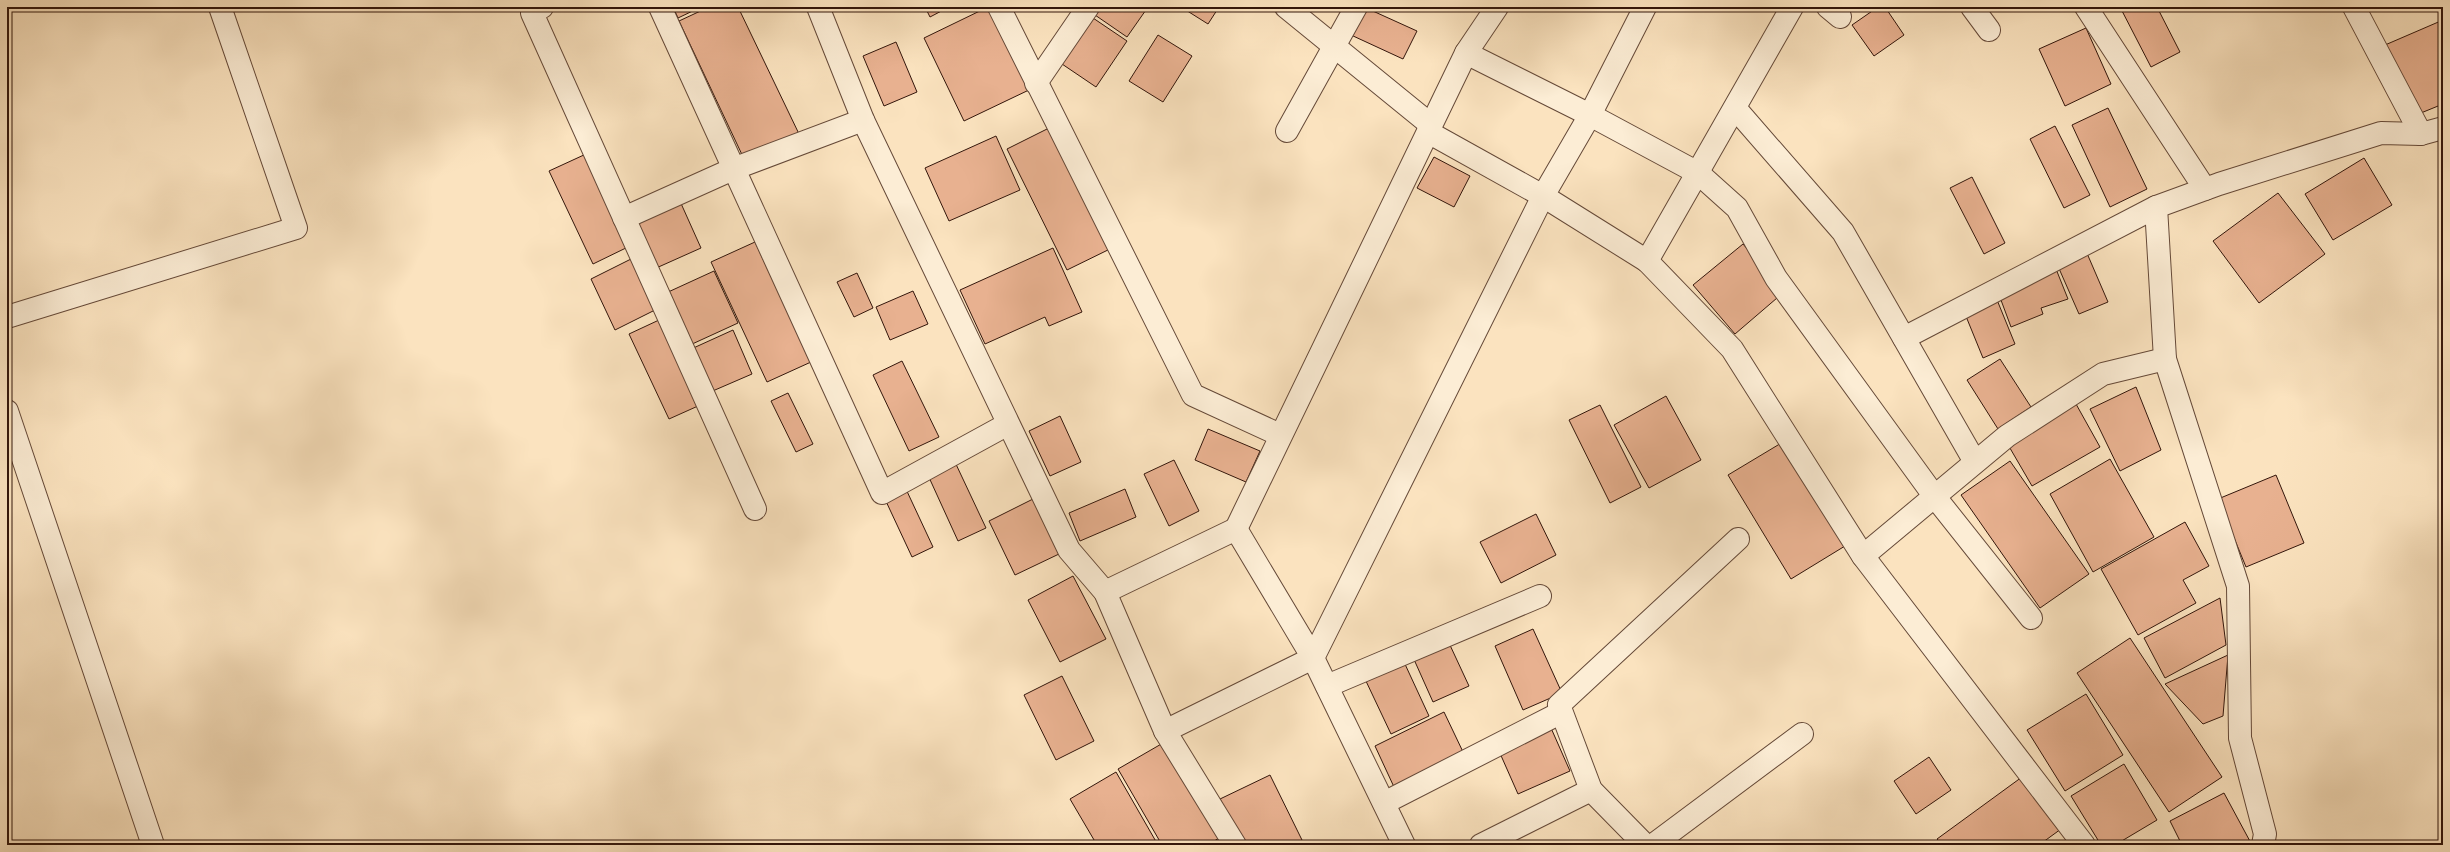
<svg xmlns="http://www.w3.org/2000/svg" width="2450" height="852" viewBox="0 0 2450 852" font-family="'IM FELL Double Pica',serif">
<rect width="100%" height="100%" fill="#fbe3bf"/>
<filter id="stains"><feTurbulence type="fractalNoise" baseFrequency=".005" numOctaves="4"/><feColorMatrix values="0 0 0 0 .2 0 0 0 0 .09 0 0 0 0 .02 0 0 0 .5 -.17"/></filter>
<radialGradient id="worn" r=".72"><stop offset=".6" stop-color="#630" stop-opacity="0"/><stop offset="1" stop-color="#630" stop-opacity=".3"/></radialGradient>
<!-- building -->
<g fill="#e8b190" stroke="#33160b">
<path d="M 673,7 L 701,7 L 678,18 Z"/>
<path d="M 709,7 L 738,7 L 800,136 L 745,161 L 679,21 Z"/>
<path d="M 925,7 L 949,7 L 930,17 Z"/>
<path d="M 988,7 L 991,7 L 1031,89 L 964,121 L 924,38 Z"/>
<path d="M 1100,7 L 1148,7 L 1127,37 L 1095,15 Z"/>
<path d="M 1181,7 L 1219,7 L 1208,24 Z"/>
<path d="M 1364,7 L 1417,31 L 1403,59 L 1351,35 Z"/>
<path d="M 1878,7 L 1885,7 L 1904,35 L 1874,56 L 1852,25 Z"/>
<path d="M 2120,7 L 2157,7 L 2180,52 L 2151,67 Z"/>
<path d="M 1093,18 L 1127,41 L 1096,87 L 1062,64 Z"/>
<path d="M 2443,20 L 2443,104 L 2416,115 L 2385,45 Z"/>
<path d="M 2086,28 L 2111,84 L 2065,106 L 2039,49 Z"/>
<path d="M 1158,35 L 1192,56 L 1163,102 L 1129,81 Z"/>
<path d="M 896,42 L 917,92 L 884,106 L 863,56 Z"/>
<path d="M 2108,108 L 2147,189 L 2110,207 L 2072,125 Z"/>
<path d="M 1053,126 L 1114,247 L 1067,270 L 1007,149 Z"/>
<path d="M 2055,126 L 2090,195 L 2064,208 L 2030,139 Z"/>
<path d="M 996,136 L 1020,190 L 949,221 L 925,168 Z"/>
<path d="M 586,154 L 630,246 L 593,264 L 549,171 Z"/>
<path d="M 1434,157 L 1470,176 L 1454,207 L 1417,188 Z"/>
<path d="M 2364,158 L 2392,205 L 2333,240 L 2305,194 Z"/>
<path d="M 1972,177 L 2005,243 L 1984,254 L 1950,188 Z"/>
<path d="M 2278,193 L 2325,254 L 2259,303 L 2213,241 Z"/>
<path d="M 679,199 L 701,248 L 654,269 L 631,220 Z"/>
<path d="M 755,242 L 811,362 L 767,382 L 711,262 Z"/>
<path d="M 1743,244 L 1784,292 L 1735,334 L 1693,285 Z"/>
<path d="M 1053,248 L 1082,312 L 1049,326 L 1045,317 L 985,344 L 960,290 Z"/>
<path d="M 2086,251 L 2108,302 L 2079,314 L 2057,264 Z"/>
<path d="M 633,258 L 657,309 L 615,330 L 591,279 Z"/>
<path d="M 2056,269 L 2068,299 L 2041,308 L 2043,314 L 2011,327 L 1998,292 Z"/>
<path d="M 714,271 L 738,323 L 690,345 L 666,293 Z"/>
<path d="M 857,273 L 873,308 L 854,317 L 837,282 Z"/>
<path d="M 913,291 L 928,324 L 890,340 L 876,307 Z"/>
<path d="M 1995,295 L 2015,344 L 1983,358 L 1963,309 Z"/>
<path d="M 659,320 L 698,406 L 669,419 L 629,334 Z"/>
<path d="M 733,330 L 752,374 L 708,393 L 689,350 Z"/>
<path d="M 2000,359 L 2031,407 L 1998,429 L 1967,380 Z"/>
<path d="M 902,361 L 939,437 L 909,451 L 873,375 Z"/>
<path d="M 2136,387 L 2161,450 L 2120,471 L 2090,409 Z"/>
<path d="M 788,393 L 813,444 L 796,452 L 771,401 Z"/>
<path d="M 1666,396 L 1701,460 L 1649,488 L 1614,425 Z"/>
<path d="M 2076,404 L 2100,447 L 2032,486 L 2007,443 Z"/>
<path d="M 1600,405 L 1641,487 L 1610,503 L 1569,420 Z"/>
<path d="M 1060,416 L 1081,462 L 1050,476 L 1029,431 Z"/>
<path d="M 1208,429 L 1260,451 L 1246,482 L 1195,460 Z"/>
<path d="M 1783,442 L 1845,546 L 1791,579 L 1728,475 Z"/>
<path d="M 2110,459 L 2154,537 L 2093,572 L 2050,494 Z"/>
<path d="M 954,460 L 986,528 L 958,541 L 927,473 Z"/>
<path d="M 1174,460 L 1199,511 L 1169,526 L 1144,474 Z"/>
<path d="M 2010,461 L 2089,574 L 2040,608 L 1961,495 Z"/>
<path d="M 2276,475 L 2304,543 L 2246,567 L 2218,499 Z"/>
<path d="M 905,487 L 933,547 L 912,557 L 884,497 Z"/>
<path d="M 1125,489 L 1136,517 L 1080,541 L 1069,513 Z"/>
<path d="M 1033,499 L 1059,554 L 1015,575 L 989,521 Z"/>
<path d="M 1536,514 L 1556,555 L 1501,583 L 1480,542 Z"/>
<path d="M 2185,522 L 2209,566 L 2183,580 L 2196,603 L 2138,635 L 2101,569 Z"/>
<path d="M 1073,576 L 1106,639 L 1060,662 L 1028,600 Z"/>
<path d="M 2220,598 L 2226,645 L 2165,678 L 2144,638 Z"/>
<path d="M 1533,629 L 1562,693 L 1523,710 L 1495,646 Z"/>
<path d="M 2130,638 L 2222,777 L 2169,812 L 2077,673 Z"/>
<path d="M 1449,643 L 1469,686 L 1433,702 L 1412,655 Z"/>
<path d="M 2228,655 L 2223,716 L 2203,724 L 2165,684 Z"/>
<path d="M 1404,662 L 1429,716 L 1391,734 L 1365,679 Z"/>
<path d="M 1062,676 L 1094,741 L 1056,760 L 1024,695 Z"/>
<path d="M 2086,694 L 2123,755 L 2065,791 L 2027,730 Z"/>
<path d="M 1444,712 L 1464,754 L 1394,787 L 1375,746 Z"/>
<path d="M 1551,728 L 1570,771 L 1518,794 L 1499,751 Z"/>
<path d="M 1163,743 L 1219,838 L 1208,845 L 1162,845 L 1118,769 Z"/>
<path d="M 1929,757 L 1951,790 L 1916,814 L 1894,781 Z"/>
<path d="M 2124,764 L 2157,820 L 2115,845 L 2101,845 L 2071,796 Z"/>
<path d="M 1116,772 L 1158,845 L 1097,845 L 1070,799 Z"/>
<path d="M 1270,775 L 1302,840 L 1293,845 L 1243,845 L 1220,799 Z"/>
<path d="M 2022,777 L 2061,829 L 2039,845 L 1942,845 L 1937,839 Z"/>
<path d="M 2224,793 L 2252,845 L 2182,845 L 2170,821 Z"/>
</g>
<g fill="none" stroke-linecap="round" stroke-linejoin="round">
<defs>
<g id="minor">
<path d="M 542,7 L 532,13 L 755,509"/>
<path d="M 660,7 L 882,493 L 1008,424"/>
<path d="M 818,7 L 863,120 L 1069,550 L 1105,592 L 1165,731 L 1235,845"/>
<path d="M 999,7 L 1193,395 L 1280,435"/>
<path d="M 1286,7 L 1431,125"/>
<path d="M 1828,7 L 1840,17"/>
<path d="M 1972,7 L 1989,30"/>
<path d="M 2086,7 L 2205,189"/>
<path d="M 2354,7 L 2421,134"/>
<path d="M 1466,53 L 1590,115 L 1698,173 L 1737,208 L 1776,278 L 1935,497 L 2031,618"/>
<path d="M 1036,83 L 1088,7"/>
<path d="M 1735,108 L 1843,232 L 1975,462"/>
<path d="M 1287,131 L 1356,7"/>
<path d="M 1428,132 L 1543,196 L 1647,261 L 1732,349 L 1863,556 L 2084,845"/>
<path d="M 624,218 L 733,169 L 863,120"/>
<path d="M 1647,261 L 1792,7"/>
<path d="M 7,317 L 296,228 L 220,7"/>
<path d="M 1904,338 L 2156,207"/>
<path d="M 7,411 L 153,845"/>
<path d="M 1236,529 L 1466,53 L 1497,7"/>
<path d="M 1863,556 L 2007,436 L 2103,374 L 2165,359"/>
<path d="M 1105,592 L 1236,529 L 1313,658 L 1404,845"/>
<path d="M 1327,686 L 1540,596"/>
<path d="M 1165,731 L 1313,658 L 1543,196 L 1590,115 L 1645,7"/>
<path d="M 1384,803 L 1560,713"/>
<path d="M 1481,845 L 1591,790"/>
<path d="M 1645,845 L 1591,790 L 1559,705 L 1738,539"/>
<path d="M 1653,845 L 1802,734"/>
<path d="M 2263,845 L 2265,834 L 2240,738 L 2238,586 L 2165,359 L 2156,207 L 2219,184 L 2381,133 L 2421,134 L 2443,128"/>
</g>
</defs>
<!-- minor casing -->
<use href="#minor" stroke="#654938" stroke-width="24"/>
<!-- minor -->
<use href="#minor" stroke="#fcedd5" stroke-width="22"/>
</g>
<!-- margin -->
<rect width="2450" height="852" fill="none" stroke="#fbe3bf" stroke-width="24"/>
<rect x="8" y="8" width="2434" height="836" fill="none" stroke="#33160b" stroke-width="2"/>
<rect x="12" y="12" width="2426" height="828" fill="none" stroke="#33160b"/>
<rect width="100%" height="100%" filter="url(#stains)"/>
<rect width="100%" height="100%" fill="url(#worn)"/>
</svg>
